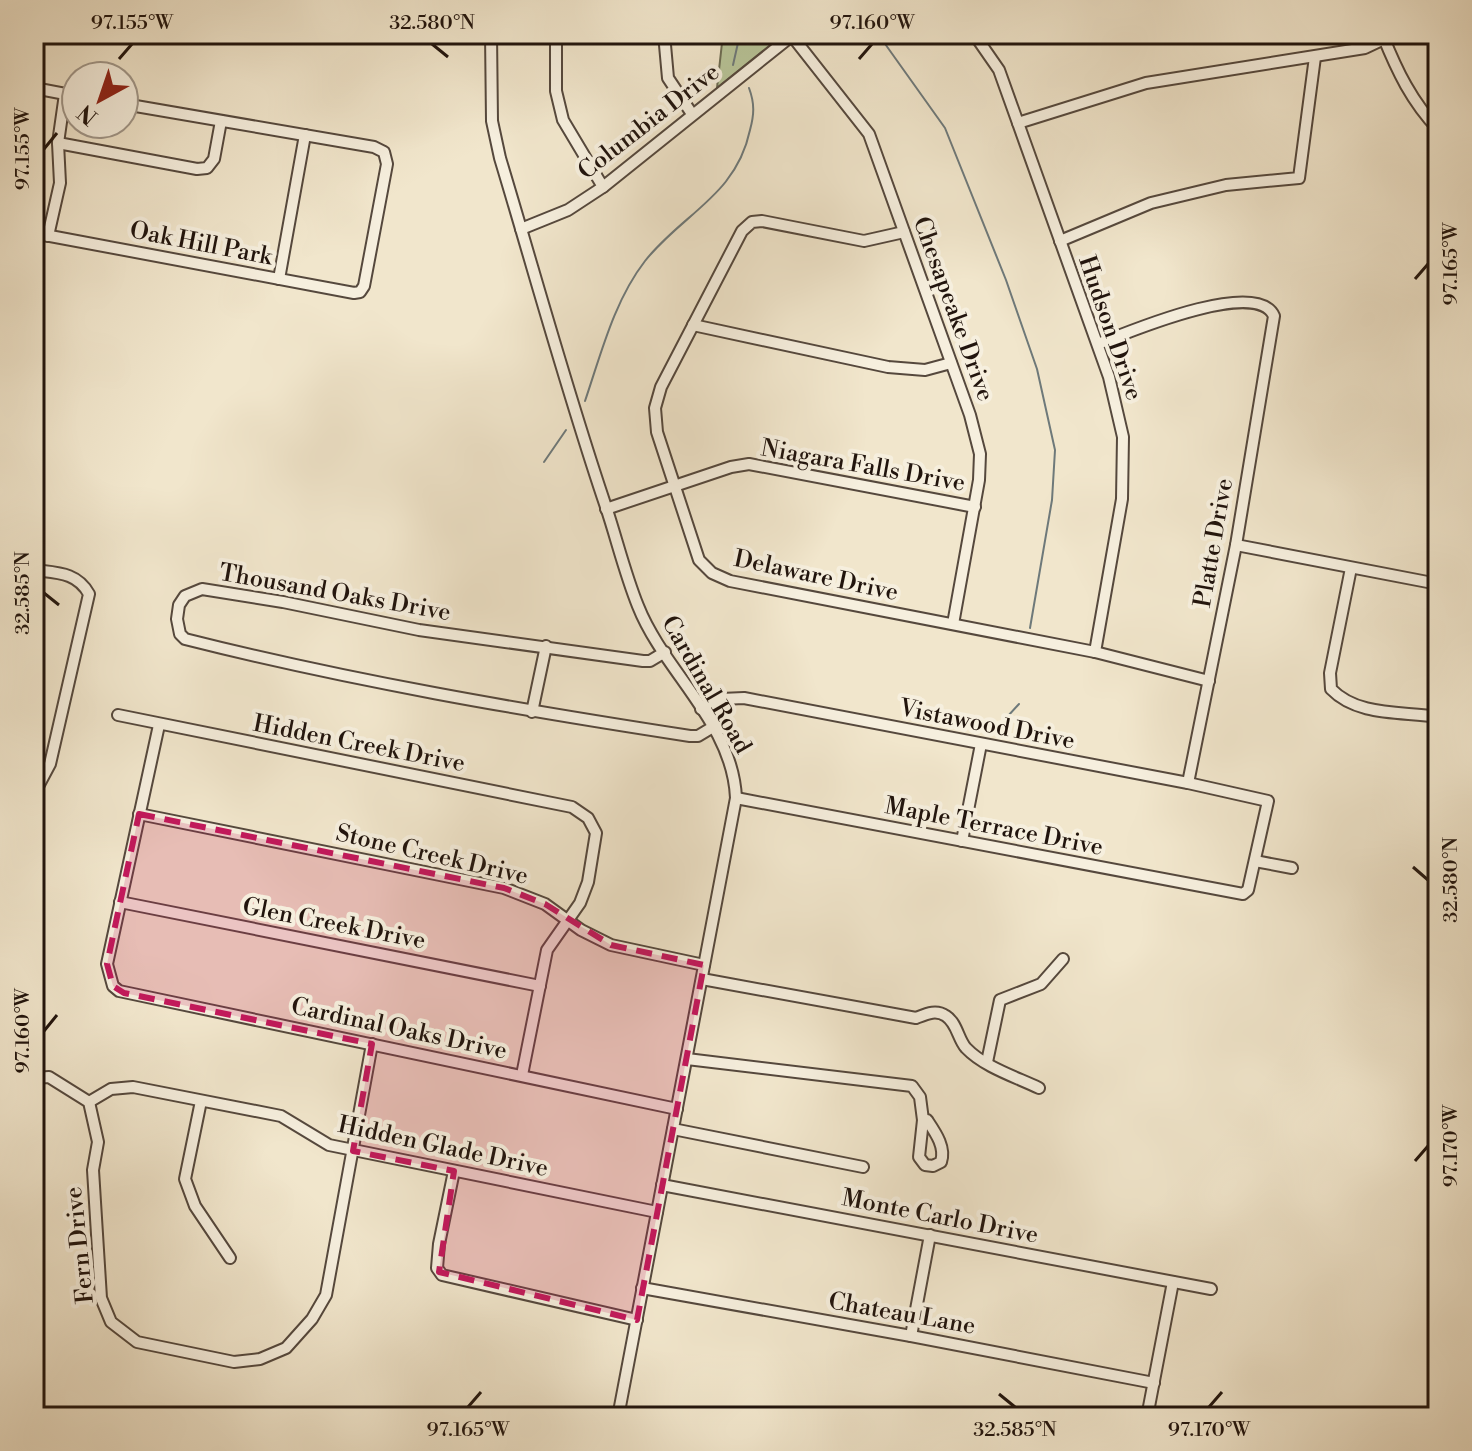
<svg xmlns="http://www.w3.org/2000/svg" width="1472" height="1451" viewBox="0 0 1472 1451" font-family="'Libre Bodoni',serif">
<rect width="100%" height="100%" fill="#f1e6cc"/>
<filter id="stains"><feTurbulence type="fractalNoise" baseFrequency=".0025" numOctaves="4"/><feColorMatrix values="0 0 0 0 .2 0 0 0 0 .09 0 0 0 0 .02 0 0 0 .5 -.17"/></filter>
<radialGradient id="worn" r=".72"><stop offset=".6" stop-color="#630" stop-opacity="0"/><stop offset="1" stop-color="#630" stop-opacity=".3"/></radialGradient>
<!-- green -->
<g fill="#b8c599" stroke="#6c6c53" stroke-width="2">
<path d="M 723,34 L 784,34 L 717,88 Z"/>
<path d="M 34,1155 L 42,1280 L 34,1323 Z"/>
</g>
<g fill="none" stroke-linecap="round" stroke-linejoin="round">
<!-- stream -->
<g stroke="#6e797a" stroke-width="2">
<path d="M 878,34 L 945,128 L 1006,280 L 1037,369 L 1055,450 L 1052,500 L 1030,628"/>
<path d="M 733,65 L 740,34"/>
<path d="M 585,401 C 601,354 614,301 645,261 C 683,213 736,196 750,130 C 754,115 755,104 749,88"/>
<path d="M 544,462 L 566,430"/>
<path d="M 997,728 L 1019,704"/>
</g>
<defs>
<g id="minor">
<path d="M 491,34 L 492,121 L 500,158 C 535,274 567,392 606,507 C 617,540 625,574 638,606 C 664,672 733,723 736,798 L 618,1417"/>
<path d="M 556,34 L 556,91 L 563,120 L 603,187"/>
<path d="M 664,34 L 668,78 L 692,114"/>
<path d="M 974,34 L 999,70 L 1109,377 L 1123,437 L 1122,499 L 1095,652"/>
<path d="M 792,36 L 869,134 L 970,415 L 980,454 L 979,480 L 953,624"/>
<path d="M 1383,36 C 1397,71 1412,102 1438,129"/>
<path d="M 34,88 L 76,96"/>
<path d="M 1018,123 L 1146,83 L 1365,48 L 1384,39"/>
<path d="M 58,143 L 197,169 L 207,168 L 214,159 L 221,121"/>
<path d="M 521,229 L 568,210 L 603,187 L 794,34"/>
<path d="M 904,232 L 864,241 L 762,221 L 752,222 L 742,231 L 661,387 L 655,408 L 657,432 L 699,560 L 712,573 L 730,581 L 1095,652 L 1209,681"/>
<path d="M 34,233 L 354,293 L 360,292 L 364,286 L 387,164 L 384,152 L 374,147 L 124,104"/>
<path d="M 48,236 L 60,183 L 58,143 L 65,94"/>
<path d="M 1060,241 L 1151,203 L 1226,185 L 1299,178 L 1315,57"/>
<path d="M 279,279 L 305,135"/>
<path d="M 693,325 L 888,367 L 925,370 L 951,363"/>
<path d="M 1098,344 C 1126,333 1257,277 1274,316 L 1236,545 L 1188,783"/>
<path d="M 606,509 L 731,467 L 749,464 L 975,507"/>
<path d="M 1236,545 L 1438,584"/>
<path d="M 1351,568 L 1330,673 L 1331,689 C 1358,717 1403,711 1438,717"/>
<path d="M 34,570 C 57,573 77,572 89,594 L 50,764 L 34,794"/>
<path d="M 665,652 L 650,661 L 643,661 L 419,630 L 283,602 L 202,589 L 185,596 L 179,605 L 177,619 L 180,634 L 185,639 C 351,681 521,710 690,736 L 698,736 L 713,727"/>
<path d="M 701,709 L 721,699 L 744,698 L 1188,783 L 1268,801 L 1248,890 L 1243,894 L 736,798"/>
<path d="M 532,712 L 546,646"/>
<path d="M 118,715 L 572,807 L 588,818 L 596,833 L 588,882 L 580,903 L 547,950 L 522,1075"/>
<path d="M 159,725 L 107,964 L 113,986 L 119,991 L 677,1109"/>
<path d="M 139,814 L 504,888 L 545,904 L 581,930 L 611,945 L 704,965"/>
<path d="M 962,841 L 981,744"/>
<path d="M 1255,861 L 1292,868"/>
<path d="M 120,902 L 540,986"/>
<path d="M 702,979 L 916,1018 C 926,1014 936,1009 946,1016 C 957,1023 958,1039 966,1048 C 984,1067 1016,1077 1039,1088"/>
<path d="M 687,1059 L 912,1086 L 920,1097 L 923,1120"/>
<path d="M 987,1062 L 1000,1000 L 1041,984 L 1063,959"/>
<path d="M 34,1078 L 49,1077 L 89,1102 L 98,1142 L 93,1170 L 101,1298 L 111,1322 L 137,1342 L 234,1362 L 260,1359 L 286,1348 L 312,1319 L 326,1295 L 372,1044"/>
<path d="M 201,1101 L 185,1179 L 195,1206 L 230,1258"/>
<path d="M 89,1102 L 111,1089 L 133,1087 L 281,1116 L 329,1145 L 657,1212"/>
<path d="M 923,1120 L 927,1120 C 935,1132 946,1147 941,1162 L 933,1166 L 925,1165 L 919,1157 Z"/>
<path d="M 673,1129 L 863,1167"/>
<path d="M 454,1171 L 439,1244 L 437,1268 L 442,1275 L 637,1320"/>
<path d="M 662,1185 L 1211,1289"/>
<path d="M 642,1288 L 911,1336 L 1154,1383"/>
<path d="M 911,1336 L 930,1235"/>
<path d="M 1147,1417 L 1173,1282"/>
</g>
</defs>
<!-- minor casing -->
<use href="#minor" stroke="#55483d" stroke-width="14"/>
<!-- minor -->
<use href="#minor" stroke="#f6efde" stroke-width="10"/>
</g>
<!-- marked area -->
<path fill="#c2185b" fill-opacity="0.2" stroke="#c2185b" stroke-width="6" stroke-dasharray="16 10" stroke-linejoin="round" d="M 139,814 L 504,888 L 545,904 L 611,945 L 704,965 L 637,1320 L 439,1272 L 454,1171 L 353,1151 L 372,1044 L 124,993 L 113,986 L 107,964 Z"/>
<!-- ticks -->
<path fill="none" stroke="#21140d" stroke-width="3" d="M 432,44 L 448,57M 119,59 L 132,44M 859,59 L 872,44M 44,149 L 57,133M 1415,279 L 1428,264M 44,593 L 59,605M 1413,867 L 1428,880M 44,1031 L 57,1015M 1415,1161 L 1428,1146M 999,1394 L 1015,1407M 468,1407 L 481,1392M 1209,1407 L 1222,1392"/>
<g text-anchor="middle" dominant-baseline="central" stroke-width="8" stroke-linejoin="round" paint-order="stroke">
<!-- street labels -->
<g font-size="24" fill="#21140d" stroke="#f6efde">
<text transform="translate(649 122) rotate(-38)">Columbia Drive</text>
<text transform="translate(201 244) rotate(11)">Oak Hill Park</text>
<text transform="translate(953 309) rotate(70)">Chesapeake Drive</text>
<text transform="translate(1110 328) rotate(71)">Hudson Drive</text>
<text transform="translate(863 466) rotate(10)">Niagara Falls Drive</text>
<text transform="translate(1214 543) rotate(-80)">Platte Drive</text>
<text transform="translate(816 576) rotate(12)">Delaware Drive</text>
<text transform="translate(335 593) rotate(10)">Thousand Oaks Drive</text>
<text transform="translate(706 685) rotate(60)">Cardinal Road</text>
<text transform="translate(987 725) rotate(11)">Vistawood Drive</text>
<text transform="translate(359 744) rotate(11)">Hidden Creek Drive</text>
<text transform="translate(994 827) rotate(11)">Maple Terrace Drive</text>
<text transform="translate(432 855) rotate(13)">Stone Creek Drive</text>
<text transform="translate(334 924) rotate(11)">Glen Creek Drive</text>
<text transform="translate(399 1029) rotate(12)">Cardinal Oaks Drive</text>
<text transform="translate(443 1147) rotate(12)">Hidden Glade Drive</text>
<text transform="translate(940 1217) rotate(11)">Monte Carlo Drive</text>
<text transform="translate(80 1245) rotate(-96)">Fern Drive</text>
<text transform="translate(902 1314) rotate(10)">Chateau Lane</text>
</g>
</g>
<!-- margin -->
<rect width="1472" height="1451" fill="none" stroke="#f1e6cc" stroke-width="88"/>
<!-- north arrow -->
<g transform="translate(100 100) rotate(220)"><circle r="38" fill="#f6efde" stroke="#a1978a" stroke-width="2"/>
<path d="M0-6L14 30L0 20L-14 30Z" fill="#8f2418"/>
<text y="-12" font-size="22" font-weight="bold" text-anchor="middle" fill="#21140d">N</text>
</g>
<rect x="44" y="44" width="1384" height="1363" fill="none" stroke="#21140d" stroke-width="3"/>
<g font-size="20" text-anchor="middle" fill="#21140d">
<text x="132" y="29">97.155°W</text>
<text x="432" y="29">32.580°N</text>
<text x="872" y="29">97.160°W</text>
<text transform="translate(22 149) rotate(-90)" y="7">97.155°W</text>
<text transform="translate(1450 264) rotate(-90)" y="7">97.165°W</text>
<text transform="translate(22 593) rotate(-90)" y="7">32.585°N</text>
<text transform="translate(1450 880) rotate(-90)" y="7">32.580°N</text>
<text transform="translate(22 1031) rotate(-90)" y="7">97.160°W</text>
<text transform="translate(1450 1146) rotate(-90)" y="7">97.170°W</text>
<text x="468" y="1436">97.165°W</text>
<text x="1015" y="1436">32.585°N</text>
<text x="1209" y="1436">97.170°W</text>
</g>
<rect width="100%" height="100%" filter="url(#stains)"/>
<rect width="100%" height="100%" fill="url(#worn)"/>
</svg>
